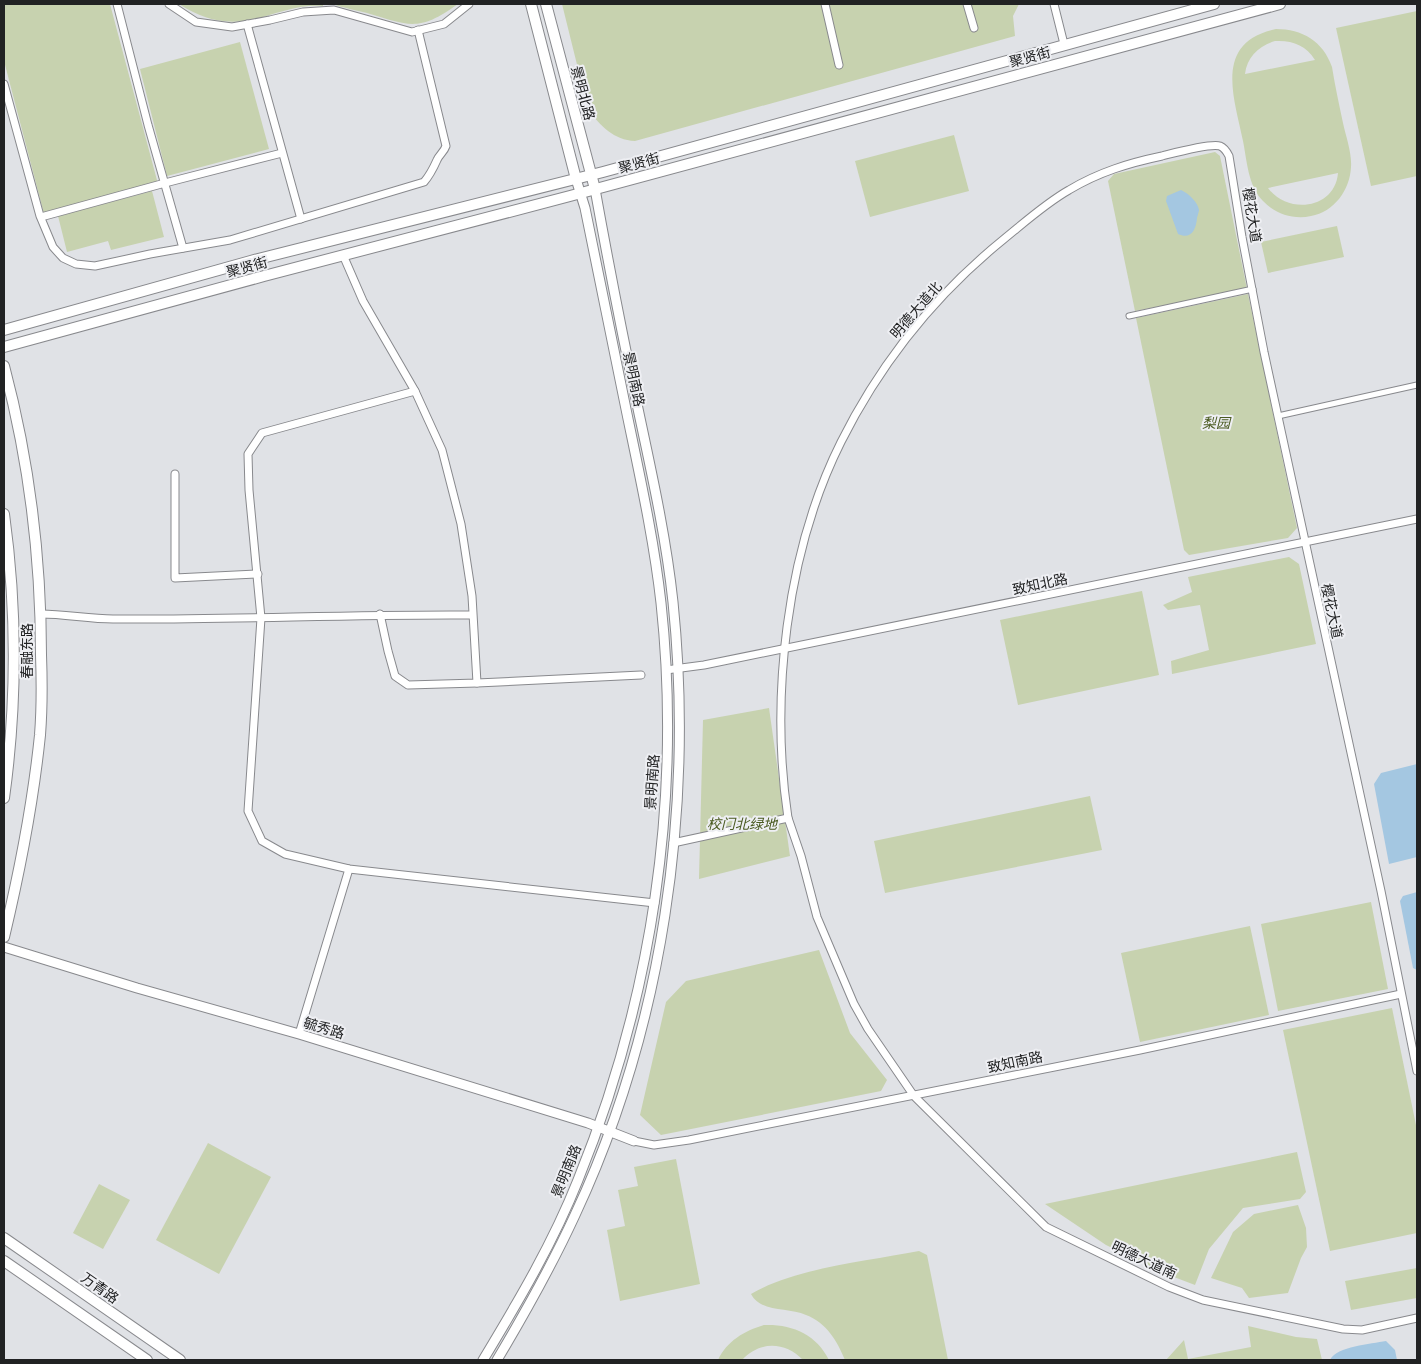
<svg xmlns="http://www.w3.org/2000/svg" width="1421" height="1364" viewBox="0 0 1421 1364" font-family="'Crimson Pro','Noto Sans SC',serif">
<rect width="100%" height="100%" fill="#e0e2e6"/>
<!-- green -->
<g fill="#c7d2af" fill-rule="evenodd">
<path d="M 4,4 L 110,4 L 158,184 L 44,214 L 4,61 Z"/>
<path d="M 179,4 L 323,4 L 323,6 C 302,4 283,11 263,17 C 231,26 207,22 179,4 Z"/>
<path d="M 333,4 L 458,4 C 419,32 410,26 367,13 C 356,10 343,8 333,4 Z"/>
<path d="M 562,4 L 1019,4 L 1013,16 L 1015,36 L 635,141 C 614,140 600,126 588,109 Z"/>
<path d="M 1417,11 L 1417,176 L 1371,186 L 1336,28 Z"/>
<path d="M 1276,29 C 1302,29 1323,41 1332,67 C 1335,86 1339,104 1343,123 C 1346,137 1352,153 1351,167 C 1350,190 1334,212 1311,216 C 1294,220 1275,214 1263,201 C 1248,186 1247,161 1243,141 C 1234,97 1213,42 1276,29 ZM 1275,41 C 1292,40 1306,45 1315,60 L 1245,74 C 1247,57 1259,46 1275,41 ZM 1338,173 C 1335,209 1288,215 1268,188 Z"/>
<path d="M 240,42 L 269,149 L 167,176 L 140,69 Z"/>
<path d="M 954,135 L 969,191 L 870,217 L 855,161 Z"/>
<path d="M 1215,152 L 1220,156 L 1247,289 L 1135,311 L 1108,181 L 1114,174 Z"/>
<path d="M 152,191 L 164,237 L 111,250 L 108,241 L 67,252 L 58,216 Z"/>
<path d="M 1337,226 L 1344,257 L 1268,273 L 1261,242 Z"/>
<path d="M 1248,294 L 1297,528 L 1288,538 L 1189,555 L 1184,550 L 1136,318 Z"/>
<path d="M 1289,557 L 1299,564 L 1316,644 L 1172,674 L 1171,661 L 1209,650 L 1200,605 L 1168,610 L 1163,605 L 1192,592 L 1188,577 Z"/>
<path d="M 1142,591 L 1159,675 L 1018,705 L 1000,620 Z"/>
<path d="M 769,708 L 790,856 L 699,879 L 703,720 Z"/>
<path d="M 1090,796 L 1102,850 L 885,893 L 874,841 Z"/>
<path d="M 1371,902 L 1388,989 L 1278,1011 L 1261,924 Z"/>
<path d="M 1250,926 L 1269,1015 L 1140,1042 L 1121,953 Z"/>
<path d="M 819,950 L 850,1033 L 887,1080 L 881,1091 L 661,1135 L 640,1115 L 666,1002 L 686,981 Z"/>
<path d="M 1392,1008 L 1417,1130 L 1417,1233 L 1330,1251 L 1283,1030 Z"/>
<path d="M 208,1143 L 271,1177 L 219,1274 L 156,1240 Z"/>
<path d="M 1297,1152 L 1306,1192 L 1300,1199 L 1243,1208 L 1209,1249 L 1195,1285 L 1166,1274 L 1106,1245 L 1045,1204 Z"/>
<path d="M 676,1159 L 700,1284 L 620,1301 L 607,1230 L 625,1226 L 618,1190 L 638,1186 L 634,1167 Z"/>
<path d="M 99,1184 L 130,1200 L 103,1249 L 73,1233 Z"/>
<path d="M 1298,1205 L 1306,1228 L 1307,1247 L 1301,1258 L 1288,1293 L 1249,1298 L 1242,1288 L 1211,1278 L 1233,1232 L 1254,1214 Z"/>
<path d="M 919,1251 L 927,1255 L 948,1360 L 845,1360 C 837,1341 827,1323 806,1315 C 788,1307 761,1313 751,1294 C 795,1268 868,1261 919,1251 Z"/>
<path d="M 1417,1268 L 1417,1298 L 1351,1310 L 1345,1281 Z"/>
<path d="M 764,1325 C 792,1324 816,1334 829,1360 L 803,1360 C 785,1341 759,1341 742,1360 L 718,1360 C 727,1341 744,1331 764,1325 Z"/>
<path d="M 1248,1326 L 1296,1337 L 1317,1339 L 1322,1360 L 1166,1360 L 1184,1340 L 1188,1359 L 1251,1347 Z"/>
</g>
<!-- water -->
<g fill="#a4c7e1">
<path d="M 1181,190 C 1188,193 1198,202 1199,210 C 1199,211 1197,218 1197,218 C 1196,230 1191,240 1178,234 L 1166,201 L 1167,196 Z"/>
<path d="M 1417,764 L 1417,857 L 1389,864 L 1374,784 L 1381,773 Z"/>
<path d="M 1417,892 L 1417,970 L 1413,968 L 1400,901 L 1403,896 Z"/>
<path d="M 1386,1341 L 1395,1350 L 1397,1360 L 1330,1360 C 1337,1346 1371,1344 1386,1341 Z"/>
</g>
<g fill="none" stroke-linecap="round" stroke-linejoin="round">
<defs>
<g id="pedestrian">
<path d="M 1129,316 L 1253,289"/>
<path d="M 1278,416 L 1417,385"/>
</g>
<g id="minor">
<path d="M 117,4 L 148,125 L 183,248"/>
<path d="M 169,4 L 196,22 L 232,27 L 270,20 L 303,12 L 334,10 L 412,32 L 444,24 L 469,4"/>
<path d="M 825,4 L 839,65"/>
<path d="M 967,4 L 974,28"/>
<path d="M 1054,4 L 1064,44"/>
<path d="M 247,24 L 301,219"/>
<path d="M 4,84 L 40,216 L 53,247 L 63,258 L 76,264 L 95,266 L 150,254 L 230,240 L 424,182 C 430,175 433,169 437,160 C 439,155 444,152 446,146 L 418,30"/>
<path d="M 41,217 L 165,183 L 282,153"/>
<path d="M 343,255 L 363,301 L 415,391 L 442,450 L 461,524 L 472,596 L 477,683 L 408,685 L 395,676 L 388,651 L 380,614"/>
<path d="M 415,391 L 262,433 L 248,454 L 249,490 L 261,618 L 248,811 L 262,841 L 285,854 L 349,869 L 655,903"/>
<path d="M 175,474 L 175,578 L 258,574"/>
<path d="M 41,614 C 65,614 89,619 113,619 C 233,620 353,614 472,615"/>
<path d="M 666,670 L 704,665 L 1417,519"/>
<path d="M 477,683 L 641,675"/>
<path d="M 788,818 L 801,856 L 817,917 L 854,1004 L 868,1029 L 914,1096 L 1046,1227 L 1169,1287 L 1203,1300 L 1343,1329 L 1362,1330 L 1417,1318"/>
<path d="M 673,843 L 788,818 C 770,698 786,552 841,442 C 880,364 936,294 1004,239 C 1025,222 1046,203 1069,190 C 1099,172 1129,163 1162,156 C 1174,153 1210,143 1220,146 C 1225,148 1227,152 1229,156 L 1242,237 L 1264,352 L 1381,891 L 1417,1071"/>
<path d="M 299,1034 L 349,869"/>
<path d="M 634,1141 L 654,1145 L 689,1140 L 1140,1050 L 1401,994"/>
</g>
<g id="tertiary">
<path d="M 4,947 L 137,988 L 299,1034 L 588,1123 L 634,1141"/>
<path d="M 483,1360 C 518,1302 553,1243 578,1180 C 652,998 682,799 661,603 C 654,540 640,477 627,414 C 613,345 599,277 585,208 L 576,179"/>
<path d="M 497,1360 C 525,1313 552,1265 575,1215 C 663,1027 694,808 673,602 C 666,536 651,470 637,404 C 622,333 608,261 595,189"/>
</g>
<g id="secondary">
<path d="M 531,4 L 576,179"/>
<path d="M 546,4 L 595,189"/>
<path d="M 4,330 L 258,259 L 603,172 L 1214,4"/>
<path d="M 4,347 L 264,276 L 570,196 L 1280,4"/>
<path d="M 4,366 C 29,460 41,558 41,655 C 42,682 42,709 40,735 C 33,803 20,870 4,937"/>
<path d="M 4,514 C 17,608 17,704 4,798"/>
<path d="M 4,1238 L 180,1360"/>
<path d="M 4,1261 L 147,1360"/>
</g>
</defs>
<!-- pedestrian casing -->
<use href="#pedestrian" stroke="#88898d" stroke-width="7"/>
<!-- minor casing -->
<use href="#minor" stroke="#88898d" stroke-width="9"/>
<!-- tertiary casing -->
<use href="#tertiary" stroke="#88898d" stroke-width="11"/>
<!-- secondary casing -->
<use href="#secondary" stroke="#88898d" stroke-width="12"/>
<!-- pedestrian -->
<use href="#pedestrian" stroke="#fff" stroke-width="5"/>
<!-- minor -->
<use href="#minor" stroke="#fff" stroke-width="7"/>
<!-- tertiary -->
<use href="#tertiary" stroke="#fff" stroke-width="9"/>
<!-- secondary -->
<use href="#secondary" stroke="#fff" stroke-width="10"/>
</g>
<g text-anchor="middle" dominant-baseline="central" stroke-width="4" stroke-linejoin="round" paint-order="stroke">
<!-- street labels -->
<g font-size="14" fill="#212223" stroke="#eeeff3">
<text transform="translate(1030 57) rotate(-15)">聚贤街</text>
<text transform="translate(583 93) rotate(75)">景明北路</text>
<text transform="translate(639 163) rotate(-15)">聚贤街</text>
<text transform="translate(1252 215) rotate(81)">樱花大道</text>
<text transform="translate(247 267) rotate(-15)">聚贤街</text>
<text transform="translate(916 310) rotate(-49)">明德大道北</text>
<text transform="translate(634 379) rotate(78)">景明南路</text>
<text transform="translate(1040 584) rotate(-12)">致知北路</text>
<text transform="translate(1332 611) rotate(78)">樱花大道</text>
<text transform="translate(27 651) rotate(-90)">春融东路</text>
<text transform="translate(652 782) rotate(-86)">景明南路</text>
<text transform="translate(324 1028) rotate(17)">毓秀路</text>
<text transform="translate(1015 1062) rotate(-12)">致知南路</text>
<text transform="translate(566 1171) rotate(-68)">景明南路</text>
<text transform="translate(1144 1260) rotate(25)">明德大道南</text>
<text transform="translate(100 1288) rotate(35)">万青路</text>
</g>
<!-- park labels -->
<g font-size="14" font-style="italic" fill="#4b5b22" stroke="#eeeff3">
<text x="1216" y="423">梨园</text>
<text x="742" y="824">校门北绿地</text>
</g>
</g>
<!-- border -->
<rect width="1421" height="1364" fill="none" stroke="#212223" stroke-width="10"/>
</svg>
